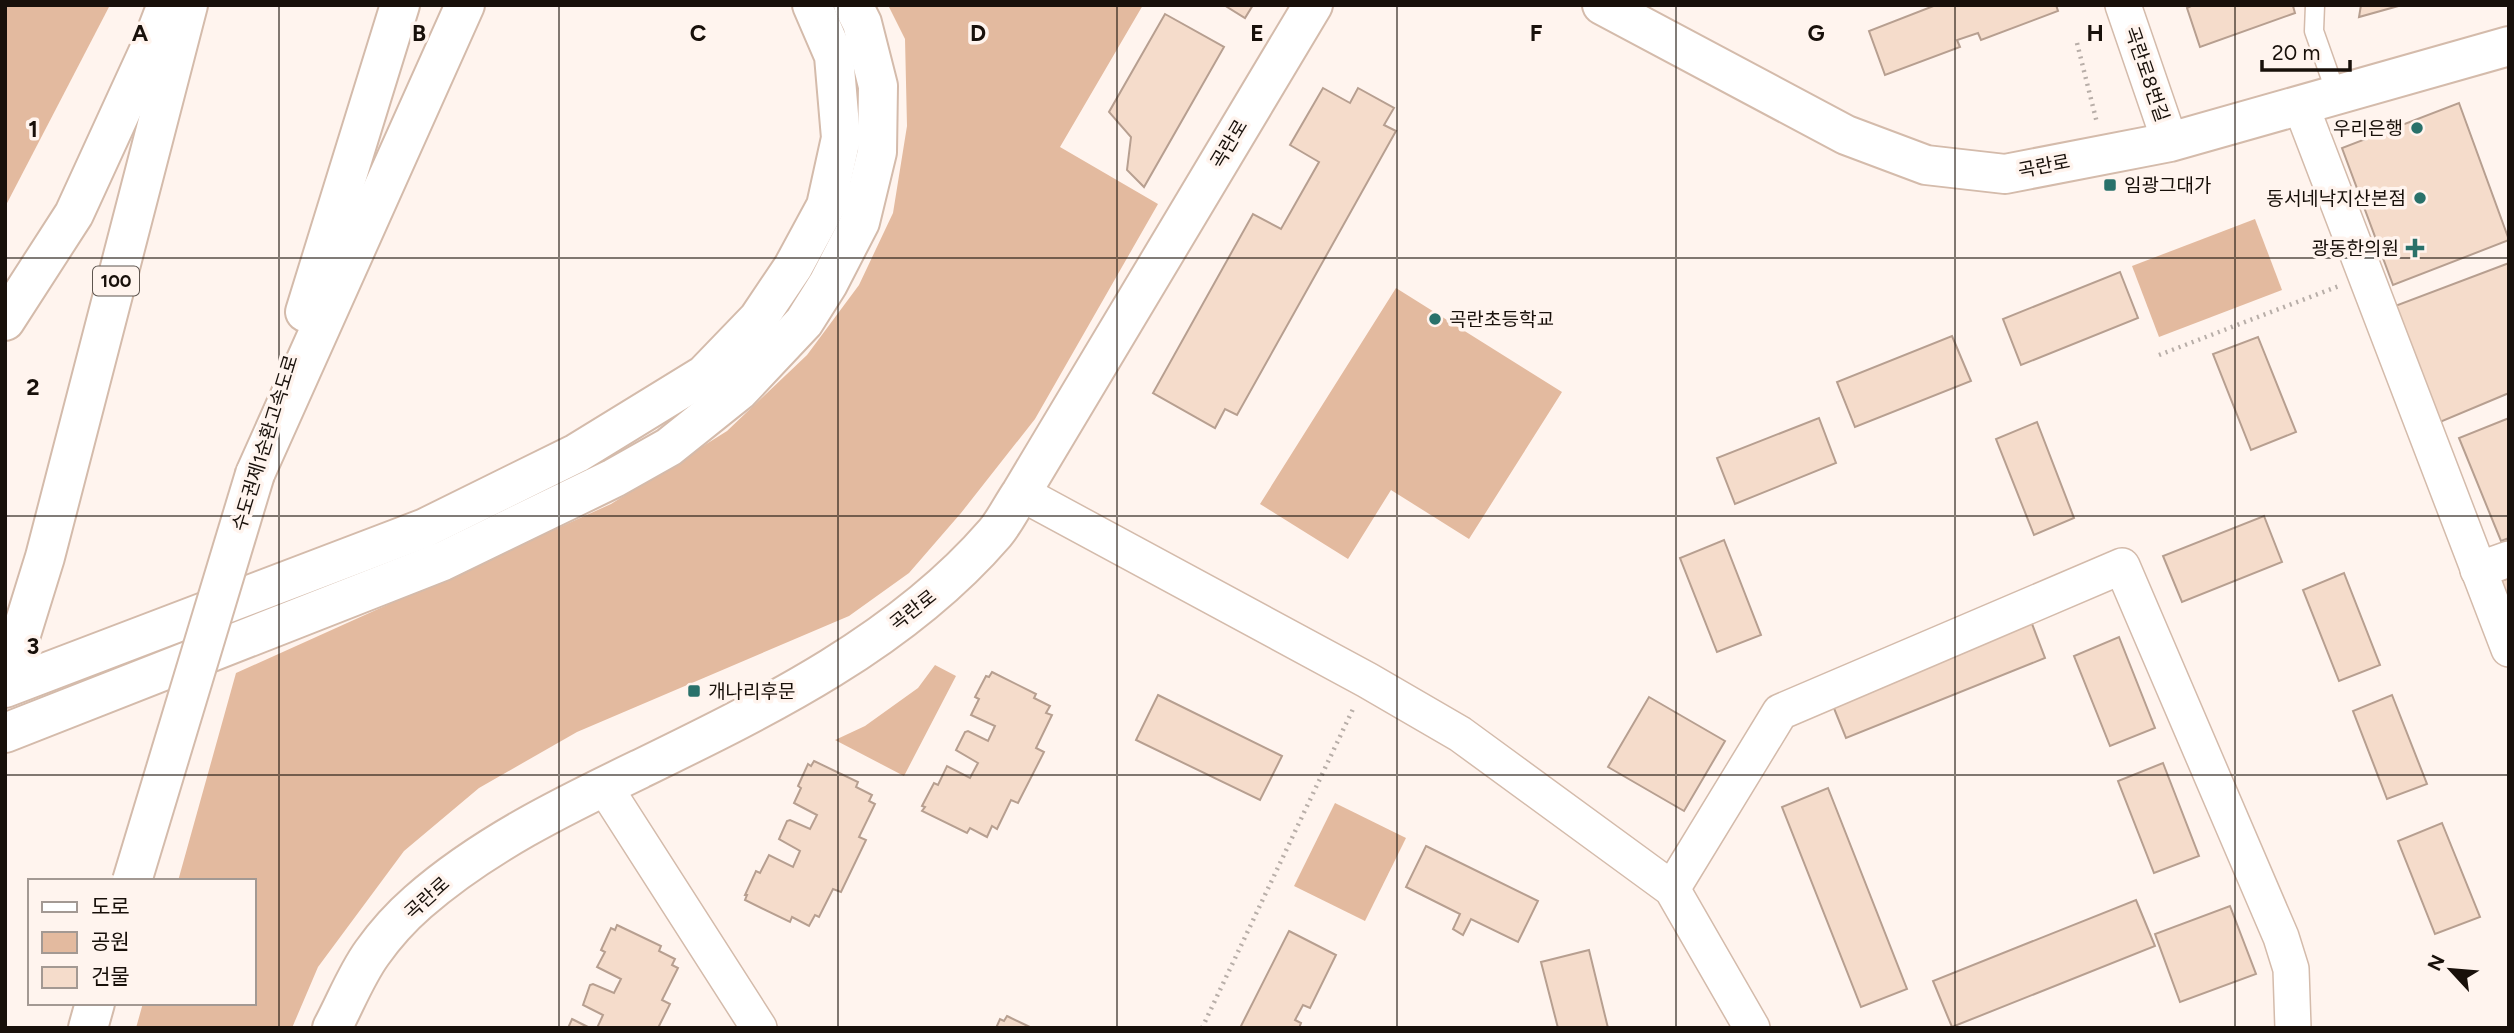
<svg xmlns="http://www.w3.org/2000/svg" width="2514" height="1033" viewBox="0 0 2514 1033" font-family="Figtree,'Noto Sans KR',sans-serif">
<rect width="100%" height="100%" fill="#fff4ee"/>
<!-- green -->
<g fill="#e3ba9f">
<path d="M 5,5 L 110,5 L 5,207 Z"/>
<path d="M 888,5 L 1143,5 L 1060,147 L 1158,204 L 1035,419 L 961,513 L 909,573 L 849,616 L 577,732 L 479,788 L 404,851 L 318,967 L 292,1028 L 136,1028 L 143,1003 L 254,1003 L 254,881 L 178,881 L 236,673 L 611,504 L 727,431 L 807,355 L 859,285 L 893,213 L 907,126 L 905,39 Z"/>
<path d="M 2255,219 L 2282,290 L 2159,337 L 2132,266 Z"/>
<path d="M 1396,288 L 1562,392 L 1469,539 L 1391,490 L 1348,559 L 1260,504 Z"/>
<path d="M 935,665 L 956,676 L 904,776 L 835,740 L 865,726 L 918,688 Z"/>
<path d="M 1335,803 L 1406,838 L 1365,921 L 1294,886 Z"/>
</g>
<!-- building -->
<g fill="#f5dccb" stroke="#b79f90" stroke-width="2">
<path d="M 1224,5 L 1253,5 L 1245,18 Z"/>
<path d="M 1936,5 L 2056,5 L 2058,11 L 1981,40 L 1978,33 L 1957,40 L 1960,47 L 1885,75 L 1869,31 Z"/>
<path d="M 2193,5 L 2295,5 L 2293,6 L 2295,13 L 2200,47 L 2187,8 Z"/>
<path d="M 2361,5 L 2402,5 L 2359,17 Z"/>
<path d="M 1165,14 L 1224,47 L 1144,187 L 1127,170 L 1131,137 L 1109,112 Z"/>
<path d="M 1323,88 L 1350,103 L 1358,88 L 1394,108 L 1384,125 L 1396,131 L 1237,415 L 1225,409 L 1215,428 L 1153,393 L 1253,214 L 1281,229 L 1319,162 L 1290,145 Z"/>
<path d="M 2459,103 L 2509,240 L 2393,285 L 2342,148 Z"/>
<path d="M 2509,263 L 2509,393 L 2440,422 L 2395,306 Z"/>
<path d="M 2120,272 L 2138,318 L 2021,365 L 2003,319 Z"/>
<path d="M 1952,336 L 1971,381 L 1855,427 L 1837,382 Z"/>
<path d="M 2258,337 L 2296,432 L 2251,450 L 2213,354 Z"/>
<path d="M 1819,418 L 1836,463 L 1735,504 L 1717,458 Z"/>
<path d="M 2509,418 L 2509,538 L 2501,541 L 2459,438 Z"/>
<path d="M 2037,422 L 2074,518 L 2034,535 L 1996,439 Z"/>
<path d="M 2264,516 L 2282,562 L 2182,602 L 2163,556 Z"/>
<path d="M 1724,540 L 1761,635 L 1717,652 L 1680,558 Z"/>
<path d="M 2344,573 L 2380,665 L 2339,681 L 2303,590 Z"/>
<path d="M 2509,578 L 2509,616 L 2496,583 Z"/>
<path d="M 2029,616 L 2045,658 L 1846,738 L 1829,696 Z"/>
<path d="M 2119,637 L 2155,728 L 2110,746 L 2074,656 Z"/>
<path d="M 992,672 L 1036,694 L 1034,698 L 1050,706 L 1046,713 L 1052,715 L 1036,748 L 1044,752 L 1018,803 L 1011,800 L 997,829 L 992,826 L 987,837 L 970,828 L 967,833 L 922,811 L 925,807 L 922,806 L 934,783 L 938,785 L 947,766 L 970,778 L 978,763 L 956,750 L 965,732 L 968,731 L 988,741 L 995,726 L 971,715 L 979,699 L 975,697 L 986,676 L 989,677 Z"/>
<path d="M 1158,695 L 1282,756 L 1260,800 L 1136,740 Z"/>
<path d="M 2392,695 L 2427,784 L 2387,799 L 2353,711 Z"/>
<path d="M 1649,697 L 1725,741 L 1684,811 L 1608,767 Z"/>
<path d="M 814,761 L 858,782 L 856,787 L 872,795 L 869,801 L 875,804 L 859,837 L 866,840 L 841,892 L 833,889 L 819,917 L 815,915 L 809,926 L 792,917 L 790,922 L 745,900 L 747,895 L 745,895 L 756,871 L 760,873 L 769,855 L 793,867 L 800,851 L 779,839 L 787,821 L 790,820 L 810,829 L 817,815 L 794,803 L 801,788 L 798,786 L 808,764 L 811,766 Z"/>
<path d="M 2163,763 L 2199,856 L 2154,873 L 2118,781 Z"/>
<path d="M 1828,788 L 1907,989 L 1861,1007 L 1782,807 Z"/>
<path d="M 2442,823 L 2480,917 L 2435,934 L 2398,841 Z"/>
<path d="M 1426,846 L 1538,901 L 1518,942 L 1471,919 L 1463,935 L 1453,929 L 1460,914 L 1406,887 Z"/>
<path d="M 2136,900 L 2155,946 L 1952,1027 L 1933,981 Z"/>
<path d="M 2230,906 L 2256,974 L 2180,1002 L 2155,934 Z"/>
<path d="M 617,925 L 661,946 L 659,951 L 675,959 L 672,965 L 678,968 L 662,1000 L 670,1004 L 658,1028 L 597,1028 L 603,1015 L 583,1005 L 590,985 L 593,984 L 614,993 L 621,979 L 597,967 L 605,952 L 601,950 L 611,928 L 615,930 Z"/>
<path d="M 1289,931 L 1336,955 L 1310,1008 L 1303,1005 L 1295,1020 L 1301,1023 L 1299,1028 L 1240,1028 Z"/>
<path d="M 1589,950 L 1608,1028 L 1558,1028 L 1541,962 Z"/>
<path d="M 1007,1016 L 1032,1028 L 996,1028 L 1000,1019 L 1004,1021 Z"/>
<path d="M 572,1019 L 590,1028 L 568,1028 Z"/>
</g>
<g fill="none" stroke-linecap="round" stroke-linejoin="round">
<defs>
<path id="lane" d="M 2315,5 L 2314,31 L 2337,96"/>
<g id="street">
<path d="M 2123,5 L 2170,142"/>
<path d="M 2301,106 L 2509,649"/>
<path d="M 1021,493 L 1367,680 L 1460,734 L 1672,889 L 1752,1028"/>
<path d="M 2478,570 L 2509,559"/>
<path d="M 604,786 L 759,1028"/>
<path d="M 1672,889 L 1780,712 L 2122,566 L 2281,937 L 2291,969 L 2293,1028"/>
</g>
<g id="secondary">
<path d="M 1602,5 L 1846,135 L 1926,165 L 2005,174 L 2170,142 L 2509,46"/>
<path d="M 332,1028 C 345,1004 356,975 372,953 C 384,936 402,916 418,902 C 483,845 563,806 640,769 C 767,707 901,642 995,533 C 1005,521 1012,506 1021,493 L 1313,5"/>
</g>
<g id="highway">
<path d="M 305,312 L 400,5"/>
<path d="M 5,321 L 74,214 L 151,46 L 166,7"/>
<path d="M 255,474 L 465,5"/>
<path d="M 5,686 L 45,557 L 188,5"/>
<path d="M 5,688 L 425,528 L 577,453 L 704,375 L 758,319 L 793,267 L 826,206 L 841,138 L 834,56 L 812,5"/>
<path d="M 5,733 L 443,561 L 614,478 L 669,447 L 739,391 L 804,322 L 828,284 L 860,222 L 877,152 L 878,86 L 862,23 L 853,5"/>
<path d="M 88,1028 L 95,1003"/>
</g>
</defs>
<!-- lane casing -->
<use href="#lane" stroke="#d4bbab" stroke-width="21"/>
<!-- street casing -->
<use href="#street" stroke="#d4bbab" stroke-width="38"/>
<!-- secondary casing -->
<use href="#secondary" stroke="#d4bbab" stroke-width="42"/>
<!-- highway casing -->
<use href="#highway" stroke="#d4bbab" stroke-width="42"/>
<!-- path -->
<g stroke="#b8aea8" stroke-width="4.5" stroke-dasharray="2 5" stroke-linecap="butt">
<path d="M 2077,43 L 2097,123"/>
<path d="M 2159,355 L 2339,286"/>
<path d="M 1202,1028 L 1353,709"/>
</g>
<!-- lane -->
<use href="#lane" stroke="#fff" stroke-width="18"/>
<!-- street -->
<use href="#street" stroke="#fff" stroke-width="35"/>
<!-- secondary -->
<use href="#secondary" stroke="#fff" stroke-width="38"/>
<!-- highway -->
<use href="#highway" stroke="#fff" stroke-width="38"/>
<defs>
<path id="highway-bridge" d="M 132,881 L 255,474"/>
</defs>
<!-- highway-bridge casing -->
<use href="#highway-bridge" stroke="#d4bbab" stroke-width="42" stroke-linecap="butt"/>
<!-- highway-bridge -->
<use href="#highway-bridge" stroke="#fff" stroke-width="38"/>
</g>
<!-- grid -->
<path fill="none" stroke="#18100a" stroke-width="2" stroke-opacity="0.55" d="M 279,5 L 279,1028M 559,5 L 559,1028M 838,5 L 838,1028M 1117,5 L 1117,1028M 1397,5 L 1397,1028M 1676,5 L 1676,1028M 1955,5 L 1955,1028M 2235,5 L 2235,1028M 5,258 L 2509,258M 5,516 L 2509,516M 5,775 L 2509,775"/>
<!-- markers -->
<g fill="#29716a" stroke="#fff4ee" stroke-width="2.5">
<circle cx="2417" cy="128" r="7"/>
<rect x="2103" y="178" width="14" height="14" rx="3.5"/>
<circle cx="2420" cy="198" r="7"/>
<path d="M2411.5 237.5h7v7h7v7h-7v7h-7v-7h-7v-7h7z"/>
<circle cx="1435" cy="319" r="7"/>
<rect x="687" y="684" width="14" height="14" rx="3.5"/>
</g>
<g text-anchor="middle" dominant-baseline="central" stroke-width="7" stroke-linejoin="round" paint-order="stroke">
<!-- shield labels -->
<rect fill="#fff4ee" stroke="#5d544e" stroke-width="2" x="93" y="266.5" width="46" height="29" rx="5"/>
<g font-size="18" font-weight="bold" fill="#18100a">
<text x="116" y="281">100</text>
</g>
<!-- street labels -->
<g font-size="19" fill="#18100a" stroke="#fff4ee">
<text transform="translate(2147 74) rotate(71)">곡란로8번길</text>
<text transform="translate(1229 144) rotate(-59)">곡란로</text>
<text transform="translate(2044 166) rotate(-11)">곡란로</text>
<text transform="translate(265 443) rotate(-73)">수도권제1순환고속도로</text>
<text transform="translate(913 610) rotate(-38)">곡란로</text>
<text transform="translate(427 898) rotate(-42)">곡란로</text>
</g>
<!-- poi labels -->
<g font-size="19" fill="#18100a" stroke="#fff4ee" text-anchor="end">
<text x="2403" y="128">우리은행</text>
<text x="2124" y="185" text-anchor="start">임광그대가</text>
<text x="2406" y="198">동서네낙지산본점</text>
<text x="2399" y="248">광동한의원</text>
<text x="1449" y="319" text-anchor="start">곡란초등학교</text>
<text x="708" y="691" text-anchor="start">개나리후문</text>
</g>
</g>
<g font-size="23" text-anchor="middle" font-weight="bold" fill="#18100a" stroke="#fff4ee" stroke-width="7" stroke-linejoin="round" paint-order="stroke">
<text x="140" y="41">A</text>
<text x="419" y="41">B</text>
<text x="698" y="41">C</text>
<text x="978" y="41">D</text>
<text x="1257" y="41">E</text>
<text x="1536" y="41">F</text>
<text x="1816" y="41">G</text>
<text x="2095" y="41">H</text>
<text x="33" y="137">1</text>
<text x="33" y="395">2</text>
<text x="33" y="654">3</text>
</g>
<!-- border -->
<rect width="2514" height="1033" fill="none" stroke="#18100a" stroke-width="14"/>
<!-- legend -->
<rect x="28" y="879" width="228" height="126" fill="#fff4ee" stroke="#a39993" stroke-width="2"/>
<rect x="42" y="902" width="35" height="10" fill="#ffffff" stroke="#a39993" stroke-width="2"/>
<text x="91" y="914" font-size="21" fill="#18100a">도로</text>
<rect x="42" y="932" width="35" height="21" fill="#e3ba9f" stroke="#a39993" stroke-width="2"/>
<text x="91" y="949" font-size="21" fill="#18100a">공원</text>
<rect x="42" y="967" width="35" height="21" fill="#f5dccb" stroke="#a39993" stroke-width="2"/>
<text x="91" y="984" font-size="21" fill="#18100a">건물</text>
<!-- north arrow -->
<g transform="translate(2451 970) rotate(296)" stroke="#fff4ee" stroke-width="5" paint-order="stroke">
<path d="M0-5L12 26L0 18L-12 26Z" fill="#18100a"/>
<text y="-10" font-size="19" font-weight="bold" text-anchor="middle" fill="#18100a">N</text>
</g>
<!-- scale -->
<path d="M2262 60v10h88v-10" fill="none" stroke="#18100a" stroke-width="3.5"/>
<text x="2272" y="60" font-size="21" fill="#18100a" stroke="#fff4ee" stroke-width="5" paint-order="stroke">20 m</text>
</svg>
